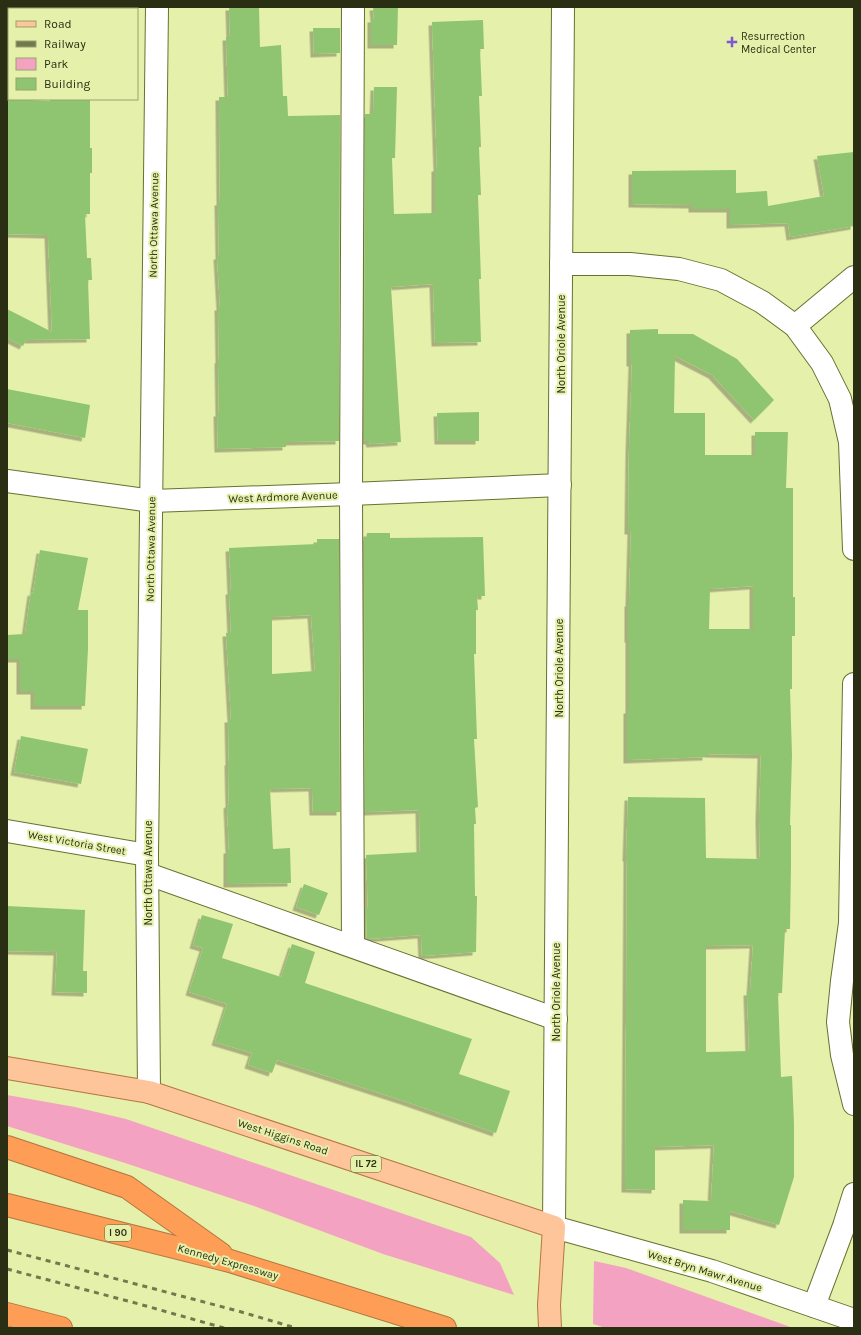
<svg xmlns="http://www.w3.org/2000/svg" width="861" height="1335" viewBox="0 0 861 1335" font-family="Karla,sans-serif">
<defs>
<filter id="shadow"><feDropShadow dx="-3.5" dy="3.5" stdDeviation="0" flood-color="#0004"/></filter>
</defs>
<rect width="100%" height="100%" fill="#e5f0ab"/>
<!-- green -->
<g fill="#f3a2c1">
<path d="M 7,1095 L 75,1107 L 126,1119 L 471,1237 L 500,1263 L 514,1295 L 383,1254 L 251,1205 L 125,1163 L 7,1126 Z"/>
<path d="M 594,1261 L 626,1268 L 793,1328 L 606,1328 L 593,1324 Z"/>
</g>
<!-- building -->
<g fill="#8fc571" fill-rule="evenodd" filter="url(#shadow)">
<path d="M 229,7 L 259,7 L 260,47 L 281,45 L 283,96 L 287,96 L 288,116 L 340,115 L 339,441 L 286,442 L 286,447 L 218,449 L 217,413 L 219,413 L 218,360 L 219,360 L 218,307 L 220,307 L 217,256 L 219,256 L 218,202 L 220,202 L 219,97 L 228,97 L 226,37 L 230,37 Z"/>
<path d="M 373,7 L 398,7 L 397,45 L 371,45 L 371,19 L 374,19 Z"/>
<path d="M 483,20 L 484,49 L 480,49 L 482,96 L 479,96 L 481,147 L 479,147 L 481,195 L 478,195 L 481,279 L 479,279 L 481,342 L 435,343 L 433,284 L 391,287 L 401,442 L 370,444 L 369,441 L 364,441 L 365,114 L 373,114 L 374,87 L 397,87 L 395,158 L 392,158 L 394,214 L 435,213 L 435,168 L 437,168 L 432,22 Z"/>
<path d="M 313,28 L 340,28 L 340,53 L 314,54 Z"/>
<path d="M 7,99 L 50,101 L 50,99 L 90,99 L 90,148 L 92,148 L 92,173 L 90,173 L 90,214 L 85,214 L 87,258 L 91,258 L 92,280 L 88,280 L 90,339 L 26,340 L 23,346 L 7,338 L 7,309 L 52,332 L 48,235 L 7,234 Z"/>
<path d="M 854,152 L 854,226 L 790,237 L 788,223 L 730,225 L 730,209 L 692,209 L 692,205 L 632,204 L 632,171 L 736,170 L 736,193 L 767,191 L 768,206 L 824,196 L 817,156 Z"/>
<path d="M 658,329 L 658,334 L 693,334 L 737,359 L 774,400 L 754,420 L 712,375 L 675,356 L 674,413 L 705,413 L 705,455 L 755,455 L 755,432 L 788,432 L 786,488 L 793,488 L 793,597 L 795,597 L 795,636 L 792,636 L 792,689 L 790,689 L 792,755 L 790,825 L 791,825 L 791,865 L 790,929 L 785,929 L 782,993 L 778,993 L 781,1077 L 792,1076 L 794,1124 L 794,1177 L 779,1225 L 730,1211 L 730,1230 L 683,1230 L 683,1200 L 711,1201 L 714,1145 L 655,1147 L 655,1190 L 625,1189 L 627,858 L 626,858 L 628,797 L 705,798 L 706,858 L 760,859 L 759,818 L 761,755 L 706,754 L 706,757 L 627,760 L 627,710 L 629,710 L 629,639 L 628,639 L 628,603 L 629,603 L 631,531 L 628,531 L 629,450 L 632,363 L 630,363 L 630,330 ZM 753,586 L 753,629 L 709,629 L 710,589 ZM 753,945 L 750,992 L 747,992 L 749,1051 L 706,1052 L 706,946 Z"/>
<path d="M 7,389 L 90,405 L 85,438 L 7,423 Z"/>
<path d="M 479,412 L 479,441 L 438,441 L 437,413 Z"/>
<path d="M 367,533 L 390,533 L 390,538 L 483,537 L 485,596 L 477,596 L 478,610 L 476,610 L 476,654 L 474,654 L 477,739 L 474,739 L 478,807 L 475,808 L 476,824 L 474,824 L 475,896 L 477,896 L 476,952 L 422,956 L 421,935 L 367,939 L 366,907 L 368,908 L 366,855 L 420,852 L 419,810 L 366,812 L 365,811 L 364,539 L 366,539 Z"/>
<path d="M 317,539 L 339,539 L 340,812 L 313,812 L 312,788 L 270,789 L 273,849 L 290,848 L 291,883 L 227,884 L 227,850 L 229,850 L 227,805 L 229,804 L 228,762 L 229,762 L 228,719 L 231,719 L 226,633 L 231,633 L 229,591 L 231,591 L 229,548 L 317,544 ZM 311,615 L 315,671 L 272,674 L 272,617 Z"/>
<path d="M 40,550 L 88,558 L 78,610 L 88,610 L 88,649 L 85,706 L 34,706 L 34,691 L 20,691 L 20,659 L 7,659 L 7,635 L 25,634 L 31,592 L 33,593 Z"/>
<path d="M 21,736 L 88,749 L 81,784 L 14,772 Z"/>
<path d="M 304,884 L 328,893 L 319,915 L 296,907 Z"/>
<path d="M 7,906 L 85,910 L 83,971 L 87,971 L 87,993 L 55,992 L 57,952 L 7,951 Z"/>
<path d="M 202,915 L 233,924 L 222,958 L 281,977 L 292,944 L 315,952 L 305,983 L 472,1039 L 459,1074 L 510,1091 L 496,1133 L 404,1101 L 277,1060 L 272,1073 L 248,1065 L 252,1053 L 215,1042 L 227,1004 L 189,992 L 203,948 L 193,945 Z"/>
</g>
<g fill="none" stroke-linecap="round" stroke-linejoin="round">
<defs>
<g id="minor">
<path d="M 563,7 L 554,1227 L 712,1271 L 854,1320"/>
<path d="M 561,264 L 630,264 L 679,269 L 721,280 L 762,302 L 795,326 L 822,363 L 840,399 L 850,442 L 854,549"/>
<path d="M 795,326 L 854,277"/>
<path d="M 7,481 L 152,501 L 351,494 L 560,485"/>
<path d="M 854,684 L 850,923 L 842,981 L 838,1022 L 842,1055 L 854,1104"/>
<path d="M 7,831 L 147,855"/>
<path d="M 148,874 L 556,1019"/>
<path d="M 353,946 L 351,494 L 353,7"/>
<path d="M 149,1092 L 147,855 L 157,7"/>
<path d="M 814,1306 L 844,1226 L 854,1194"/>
</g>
<path id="major" d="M 7,1068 L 149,1092 L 554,1227 L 549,1305 L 550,1328"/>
<g id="highway">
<path d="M 7,1147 L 127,1187 L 221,1254"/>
<path d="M 7,1205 L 230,1261 L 445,1328"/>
<path d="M 7,1314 L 61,1328"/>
</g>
</defs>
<!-- minor casing -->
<use href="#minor" stroke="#697030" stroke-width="24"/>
<!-- major casing -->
<use href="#major" stroke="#b3763f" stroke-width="24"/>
<!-- highway casing -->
<use href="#highway" stroke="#b3763f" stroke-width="24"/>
<!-- minor -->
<use href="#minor" stroke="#fff" stroke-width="22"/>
<!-- major -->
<use href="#major" stroke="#fec49a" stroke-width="22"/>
<!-- highway -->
<use href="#highway" stroke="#fd9d56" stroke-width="22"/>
<!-- rail -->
<g stroke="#72794e" stroke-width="3" stroke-dasharray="5 5" stroke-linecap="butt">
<path d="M 7,1250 L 238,1311 L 296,1328"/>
<path d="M 7,1269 L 139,1304 L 224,1328"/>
</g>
</g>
<!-- markers -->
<path fill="#7f57d0" stroke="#e5f0ab" stroke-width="1.5" d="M730 36h4v4h4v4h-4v4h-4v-4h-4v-4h4z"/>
<g text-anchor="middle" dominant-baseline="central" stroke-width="4" stroke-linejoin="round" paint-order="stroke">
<!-- shield labels -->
<g fill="#e5f0ab" stroke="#626841" stroke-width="1">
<rect x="351" y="1156" width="30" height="16" rx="3"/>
<rect x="105" y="1225" width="26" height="16" rx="3"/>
</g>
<g font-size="10" font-weight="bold" fill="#2a2e13">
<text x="366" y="1164">IL 72</text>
<text x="118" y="1233">I 90</text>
</g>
<!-- poi labels -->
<g font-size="11" fill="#2a2e13" stroke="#e5f0ab" text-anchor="start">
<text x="741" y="36">Resurrection<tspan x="741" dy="13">Medical Center</tspan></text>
</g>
<!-- street labels -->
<g font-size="11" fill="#2a2e13" stroke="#e5f0ab">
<text transform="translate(154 225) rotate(-89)">North Ottawa Avenue</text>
<text transform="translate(561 344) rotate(-90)">North Oriole Avenue</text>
<text transform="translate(283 497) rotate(-2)">West Ardmore Avenue</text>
<text transform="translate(151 549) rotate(-89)">North Ottawa Avenue</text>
<text transform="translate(559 668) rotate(-90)">North Oriole Avenue</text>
<text transform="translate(77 843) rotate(10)">West Victoria Street</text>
<text transform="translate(148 873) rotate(-90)">North Ottawa Avenue</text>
<text transform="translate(556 992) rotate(-90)">North Oriole Avenue</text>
<text transform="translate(283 1137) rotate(18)">West Higgins Road</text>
<text transform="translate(228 1262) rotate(16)">Kennedy Expressway</text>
<text transform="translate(705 1271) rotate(17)">West Bryn Mawr Avenue</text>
</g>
</g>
<!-- border -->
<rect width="861" height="1335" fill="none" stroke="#2a2e13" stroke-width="16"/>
<!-- legend -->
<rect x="8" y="8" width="130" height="92" fill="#e5f0ab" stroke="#9aa26e"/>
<rect x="16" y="21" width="20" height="6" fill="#fec49a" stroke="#9aa26e"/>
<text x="44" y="28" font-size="12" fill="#2a2e13">Road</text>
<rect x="16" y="41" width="20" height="6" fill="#72794e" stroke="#9aa26e"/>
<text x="44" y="48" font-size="12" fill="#2a2e13">Railway</text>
<rect x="16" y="58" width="20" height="12" fill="#f3a2c1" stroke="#9aa26e"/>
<text x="44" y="68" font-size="12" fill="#2a2e13">Park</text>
<rect x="16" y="78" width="20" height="12" fill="#8fc571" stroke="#9aa26e"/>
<text x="44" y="88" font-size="12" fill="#2a2e13">Building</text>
</svg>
